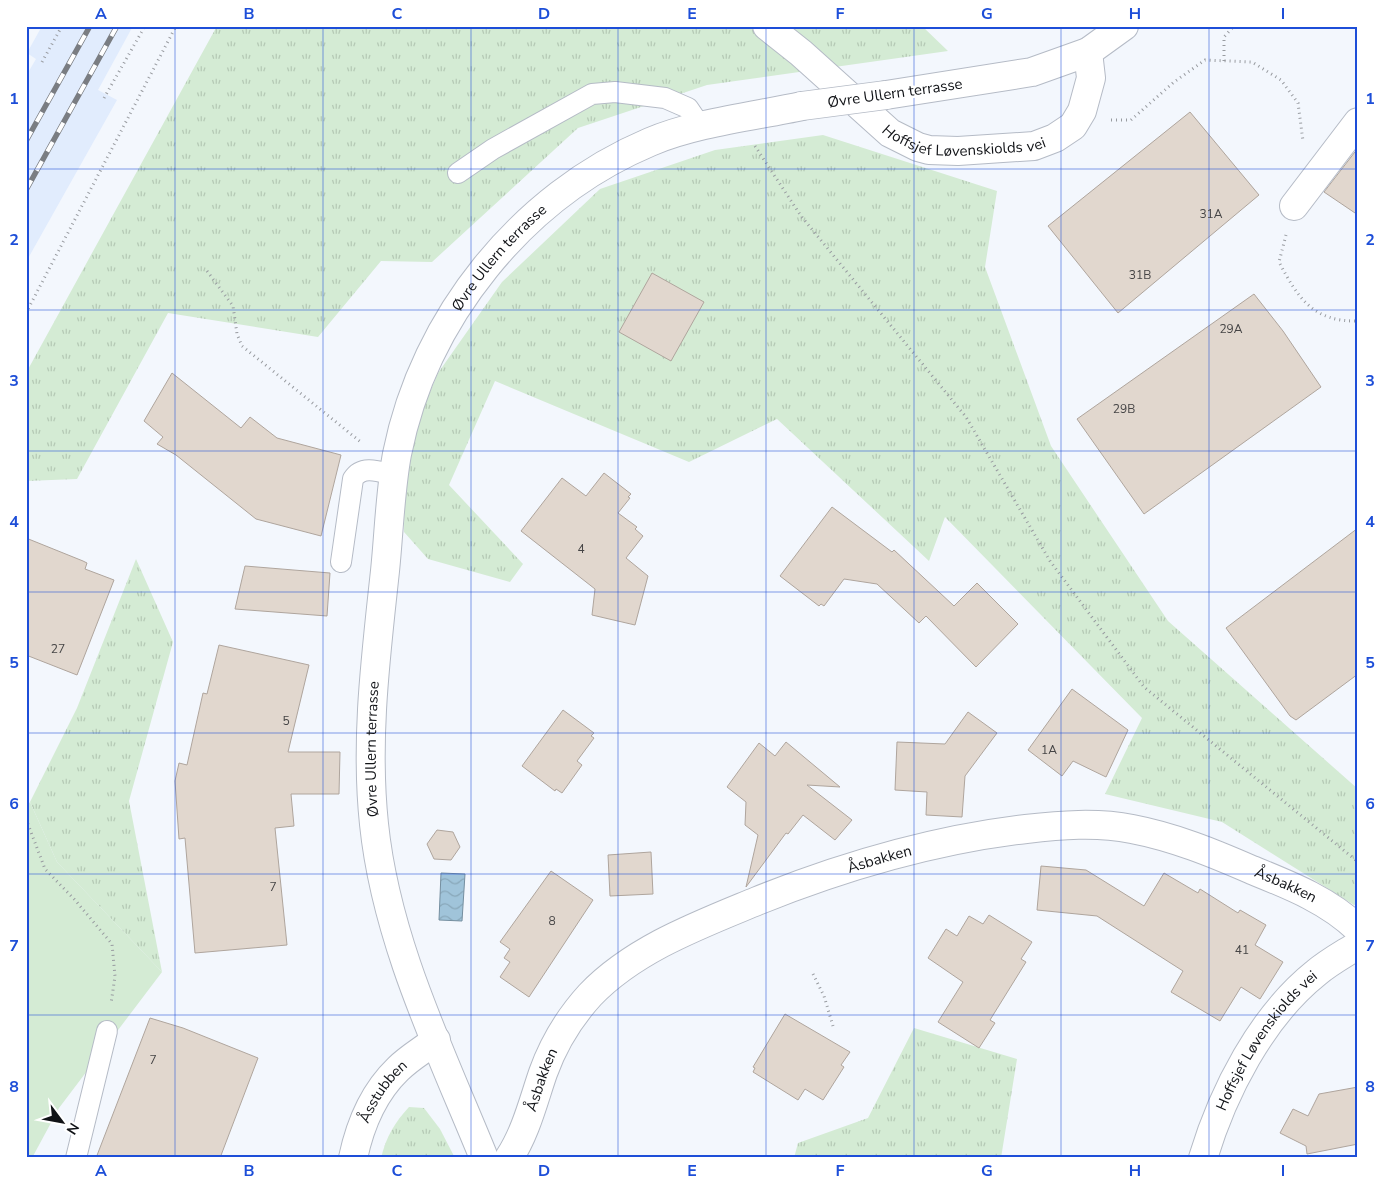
<svg xmlns="http://www.w3.org/2000/svg" width="1384" height="1184" viewBox="0 0 1384 1184" font-family="'Nunito Sans',sans-serif">
<defs>
<pattern id="grass-tufts" width="24" height="20" patternUnits="userSpaceOnUse" patternTransform="scale(1.25)"><rect width="24" height="20" fill="#d4ebd4"/><path d="M3 7l-1-3M5 7V3M7 7l1-3M15 17l-1-3M17 17v-4M19 17l1-3" fill="none" stroke="#b5c9b5"/></pattern>
<pattern id="water-waves" width="16" height="10" patternUnits="userSpaceOnUse" patternTransform="scale(1.25)"><rect width="16" height="10" fill="#a0c4da"/><path d="M0 5q4-4 8 0t8 0" fill="none" stroke="#89a8ba"/></pattern>
</defs>
<rect width="100%" height="100%" fill="#f3f7fd"/>
<!-- built -->
<path fill="#e1ecfd" d="M 42,26 L 133,26 L 98,90 L 117,100 L 26,262 L 26,76 L 36,59 L 27,53 Z"/>
<!-- grass -->
<g fill="url(#grass-tufts)">
<path d="M 217,26 L 922,26 L 948,51 L 707,85 L 578,128 L 432,262 L 381,261 L 318,337 L 168,313 L 77,479 L 26,481 L 26,373 Z"/>
<path d="M 823,135 L 997,191 L 985,267 L 1051,446 L 1168,621 L 1358,789 L 1358,904 L 1354,905 L 1222,822 L 1105,794 L 1142,718 L 945,517 L 929,561 L 777,419 L 689,462 L 495,381 L 449,485 L 523,564 L 510,582 L 428,559 L 404,532 L 405,452 L 438,373 L 502,282 L 600,189 L 715,150 Z"/>
<path d="M 136,559 L 173,642 L 129,801 L 162,972 L 57,862 L 30,802 L 77,708 Z"/>
<path d="M 914,1028 L 1017,1059 L 1001,1158 L 794,1158 L 798,1143 L 868,1118 Z"/>
<path d="M 409,1107 L 424,1108 L 440,1129 L 455,1158 L 381,1158 C 386,1137 395,1122 409,1107 Z"/>
</g>
<!-- park -->
<path fill="#d4ebd4" d="M 30,802 L 57,862 L 162,972 L 59,1108 L 32,1158 L 26,1158 L 26,807 Z"/>
<!-- water -->
<path fill="url(#water-waves)" stroke="#758fa0" d="M 441,873 L 465,874 L 462,921 L 439,920 Z"/>
<!-- building -->
<g fill="#e1d7ce" stroke="#afa59d">
<path d="M 1190,112 L 1259,195 L 1118,313 L 1048,226 Z"/>
<path d="M 1358,148 L 1358,215 L 1324,192 Z"/>
<path d="M 652,273 L 704,302 L 671,361 L 619,332 Z"/>
<path d="M 1254,294 L 1283,331 L 1321,387 L 1144,514 L 1077,419 Z"/>
<path d="M 172,373 L 241,428 L 250,417 L 277,438 L 341,455 L 321,536 L 256,519 L 176,455 L 157,444 L 163,437 L 144,421 Z"/>
<path d="M 604,473 L 631,494 L 628,497 L 630,498 L 618,513 L 637,527 L 635,529 L 643,536 L 626,558 L 648,576 L 635,625 L 592,615 L 595,589 L 521,531 L 562,478 L 586,496 Z"/>
<path d="M 832,507 L 892,552 L 894,550 L 954,606 L 977,583 L 1018,624 L 976,667 L 926,616 L 919,623 L 877,584 L 844,579 L 824,606 L 821,604 L 819,606 L 780,576 Z"/>
<path d="M 1358,528 L 1358,674 L 1296,720 L 1290,716 L 1226,628 Z"/>
<path d="M 26,538 L 83,561 L 87,563 L 85,569 L 114,580 L 77,675 L 26,655 Z"/>
<path d="M 245,566 L 330,573 L 327,616 L 235,609 Z"/>
<path d="M 219,645 L 309,665 L 288,752 L 340,752 L 339,794 L 291,794 L 294,826 L 275,828 L 287,945 L 195,953 L 185,838 L 179,839 L 175,781 L 179,763 L 187,765 L 203,693 L 207,694 Z"/>
<path d="M 1072,689 L 1128,730 L 1106,777 L 1073,761 L 1062,776 L 1028,750 Z"/>
<path d="M 563,710 L 594,733 L 591,736 L 594,738 L 577,761 L 582,765 L 562,793 L 556,789 L 555,791 L 522,766 Z"/>
<path d="M 968,712 L 997,733 L 965,776 L 962,817 L 926,815 L 927,792 L 895,790 L 897,742 L 945,744 Z"/>
<path d="M 786,742 L 840,787 L 807,785 L 852,820 L 835,840 L 803,815 L 788,834 L 786,833 L 746,887 L 758,835 L 745,825 L 746,802 L 727,787 L 759,743 L 775,756 Z"/>
<path d="M 437,830 L 453,832 L 460,847 L 451,860 L 434,859 L 427,844 Z"/>
<path d="M 651,852 L 653,894 L 610,896 L 608,855 Z"/>
<path d="M 1041,866 L 1086,870 L 1144,906 L 1164,873 L 1198,893 L 1200,889 L 1238,913 L 1240,910 L 1266,925 L 1255,945 L 1283,962 L 1260,999 L 1241,987 L 1220,1021 L 1171,992 L 1183,971 L 1097,916 L 1037,910 Z"/>
<path d="M 551,871 L 593,900 L 529,997 L 500,977 L 510,962 L 504,958 L 510,949 L 500,942 Z"/>
<path d="M 989,915 L 1032,942 L 1021,959 L 1026,962 L 990,1020 L 995,1023 L 979,1048 L 938,1022 L 963,982 L 928,958 L 946,929 L 957,936 L 969,916 L 983,924 Z"/>
<path d="M 785,1014 L 850,1052 L 841,1065 L 844,1067 L 823,1100 L 805,1089 L 798,1100 L 753,1072 L 755,1068 L 753,1067 Z"/>
<path d="M 150,1018 L 183,1028 L 258,1058 L 220,1158 L 96,1158 Z"/>
<path d="M 1358,1087 L 1358,1144 L 1307,1154 L 1306,1146 L 1280,1133 L 1293,1109 L 1308,1116 L 1319,1094 Z"/>
</g>
<g fill="none" stroke-linecap="round" stroke-linejoin="round">
<defs>
<g id="lane">
<path d="M 458,173 L 493,149 L 592,94 L 615,92 L 665,98 L 688,108 L 701,127"/>
<path d="M 341,562 L 353,479 C 362,464 381,472 394,475"/>
<path d="M 76,1158 L 107,1031"/>
</g>
<g id="street">
<path id="s1" d="M 767,26 L 801,53 L 890,133 L 918,147 L 929,150 L 958,151 L 1034,146 L 1055,138 L 1073,126 L 1082,111 L 1091,78 L 1088,52"/>
<path d="M 886,95 L 1032,72 L 1088,52 L 1124,26"/>
<path d="M 1294,206 L 1358,122"/>
<path id="s2" d="M 353,1158 C 360,1125 373,1093 398,1069 C 409,1058 423,1050 436,1040"/>
<path id="s3" d="M 484,1158 C 440,1050 386,941 374,824 C 365,739 376,655 385,571 C 389,532 390,492 397,454 C 424,318 522,196 650,142 C 694,123 755,116 802,106"/>
<path id="s4" d="M 509,1158 C 526,1132 533,1102 543,1073 C 553,1045 570,1017 590,995 C 634,949 699,925 757,901 C 844,866 932,840 1026,829 C 1060,825 1097,822 1132,829 C 1174,837 1213,853 1252,870 C 1289,885 1328,900 1358,929"/>
</g>
<g id="secondary">
<path id="s5" d="M 1203,1158 C 1223,1092 1261,1017 1316,973 C 1329,962 1344,954 1358,945"/>
</g>
</defs>
<!-- lane casing -->
<use href="#lane" stroke="#b5bbc6" stroke-width="22"/>
<!-- street casing -->
<use href="#street" stroke="#b5bbc6" stroke-width="30"/>
<!-- secondary casing -->
<use href="#secondary" stroke="#b5bbc6" stroke-width="30"/>
<!-- path -->
<g stroke="#989ba0" stroke-width="3" stroke-dasharray="1 4" stroke-linecap="butt">
<path d="M 1224,61 L 1224,37 L 1234,26"/>
<path d="M 42,62 L 62,26"/>
<path d="M 104,98 L 145,26"/>
<path d="M 1111,120 L 1131,120 L 1174,82 L 1205,60 L 1252,62 L 1281,80 L 1298,103 L 1303,141"/>
<path d="M 755,146 L 801,216 L 966,417 L 1050,561 L 1144,687 L 1358,862"/>
<path d="M 1286,235 L 1279,262 C 1298,298 1313,322 1358,321"/>
<path d="M 207,271 L 233,306 L 237,334 L 242,346 L 362,443"/>
<path d="M 26,313 L 176,26"/>
<path d="M 26,819 L 45,869 L 75,900 L 112,944 L 115,976 L 111,1004"/>
<path d="M 813,974 L 824,996 L 833,1026"/>
</g>
<!-- lane -->
<use href="#lane" stroke="#fff" stroke-width="20"/>
<!-- street -->
<use href="#street" stroke="#fff" stroke-width="28"/>
<!-- secondary -->
<use href="#secondary" stroke="#fff" stroke-width="28"/>
<defs>
<g id="rail">
<path d="M 26,141 L 90,26"/>
<path d="M 26,190 L 117,26"/>
</g>
</defs>
<!-- rail casing -->
<use href="#rail" stroke="#7a7d82" stroke-width="5.5"/>
<!-- rail -->
<use href="#rail" stroke="#fff" stroke-width="4" stroke-dasharray="11" stroke-linecap="butt"/>
<defs>
<path id="street-bridge" d="M 802,106 L 886,95"/>
</defs>
<!-- street-bridge casing -->
<use href="#street-bridge" stroke="#b5bbc6" stroke-width="30" stroke-linecap="butt"/>
<!-- street-bridge -->
<use href="#street-bridge" stroke="#fff" stroke-width="28"/>
</g>
<!-- grid -->
<path fill="none" stroke="#1d4ed8" stroke-width="1" stroke-opacity="0.55" d="M 175,26 L 175,1158M 323,26 L 323,1158M 471,26 L 471,1158M 618,26 L 618,1158M 766,26 L 766,1158M 914,26 L 914,1158M 1061,26 L 1061,1158M 1209,26 L 1209,1158M 26,169 L 1358,169M 26,310 L 1358,310M 26,451 L 1358,451M 26,592 L 1358,592M 26,733 L 1358,733M 26,874 L 1358,874M 26,1015 L 1358,1015"/>
<g text-anchor="middle" dominant-baseline="central" stroke-width="5" stroke-linejoin="round" paint-order="stroke">
<!-- number labels -->
<g font-size="12" fill="#454445">
<text x="1211" y="214">31A</text>
<text x="1140" y="275">31B</text>
<text x="1231" y="329">29A</text>
<text x="1124" y="409">29B</text>
<text x="581" y="549">4</text>
<text x="58" y="649">27</text>
<text x="286" y="721">5</text>
<text x="1049" y="750">1A</text>
<text x="273" y="887">7</text>
<text x="552" y="921">8</text>
<text x="1242" y="950">41</text>
<text x="153" y="1060">7</text>
</g>
<!-- street labels -->
<g font-size="15" fill="#111317" stroke="#fff">
<text transform="translate(895 93) rotate(-8)">Øvre Ullern terrasse</text>
<text stroke="none"><textPath href="#s1" startOffset="239">Hoffsjef Løvenskiolds vei</textPath></text>
<text stroke="none"><textPath href="#s3" startOffset="949">Øvre Ullern terrasse</textPath></text>
<text stroke="none"><textPath href="#s3" startOffset="428">Øvre Ullern terrasse</textPath></text>
<text stroke="none"><textPath href="#s4" startOffset="506">Åsbakken</textPath></text>
<text stroke="none"><textPath href="#s4" startOffset="926">Åsbakken</textPath></text>
<text stroke="none"><textPath href="#s5" startOffset="135">Hoffsjef Løvenskiolds vei</textPath></text>
<text stroke="none"><textPath href="#s4" startOffset="85">Åsbakken</textPath></text>
<text stroke="none"><textPath href="#s2" startOffset="74">Åsstubben</textPath></text>
</g>
</g>
<!-- border -->
<rect width="1384" height="1184" fill="none" stroke="#ffffff" stroke-width="55"/>
<!-- north arrow -->
<g transform="translate(62 1122) rotate(122)" stroke="#ffffff" stroke-width="4" paint-order="stroke">
<path d="M0-4L9 19L0 12L-9 19Z" fill="#111317"/>
<text y="-8" font-size="14" font-weight="bold" text-anchor="middle" fill="#111317">N</text>
</g>
<rect x="28" y="28" width="1328" height="1128" fill="none" stroke="#1d4ed8" stroke-width="2"/>
<g font-size="16" text-anchor="middle" font-weight="bold" fill="#1d4ed8">
<text x="101" y="19">A</text>
<text x="249" y="19">B</text>
<text x="397" y="19">C</text>
<text x="544" y="19">D</text>
<text x="692" y="19">E</text>
<text x="840" y="19">F</text>
<text x="987" y="19">G</text>
<text x="1135" y="19">H</text>
<text x="1283" y="19">I</text>
<text x="14" y="104">1</text>
<text x="1370" y="104">1</text>
<text x="14" y="245">2</text>
<text x="1370" y="245">2</text>
<text x="14" y="386">3</text>
<text x="1370" y="386">3</text>
<text x="14" y="527">4</text>
<text x="1370" y="527">4</text>
<text x="14" y="668">5</text>
<text x="1370" y="668">5</text>
<text x="14" y="809">6</text>
<text x="1370" y="809">6</text>
<text x="14" y="951">7</text>
<text x="1370" y="951">7</text>
<text x="14" y="1092">8</text>
<text x="1370" y="1092">8</text>
<text x="101" y="1176">A</text>
<text x="249" y="1176">B</text>
<text x="397" y="1176">C</text>
<text x="544" y="1176">D</text>
<text x="692" y="1176">E</text>
<text x="840" y="1176">F</text>
<text x="987" y="1176">G</text>
<text x="1135" y="1176">H</text>
<text x="1283" y="1176">I</text>
</g>
</svg>
